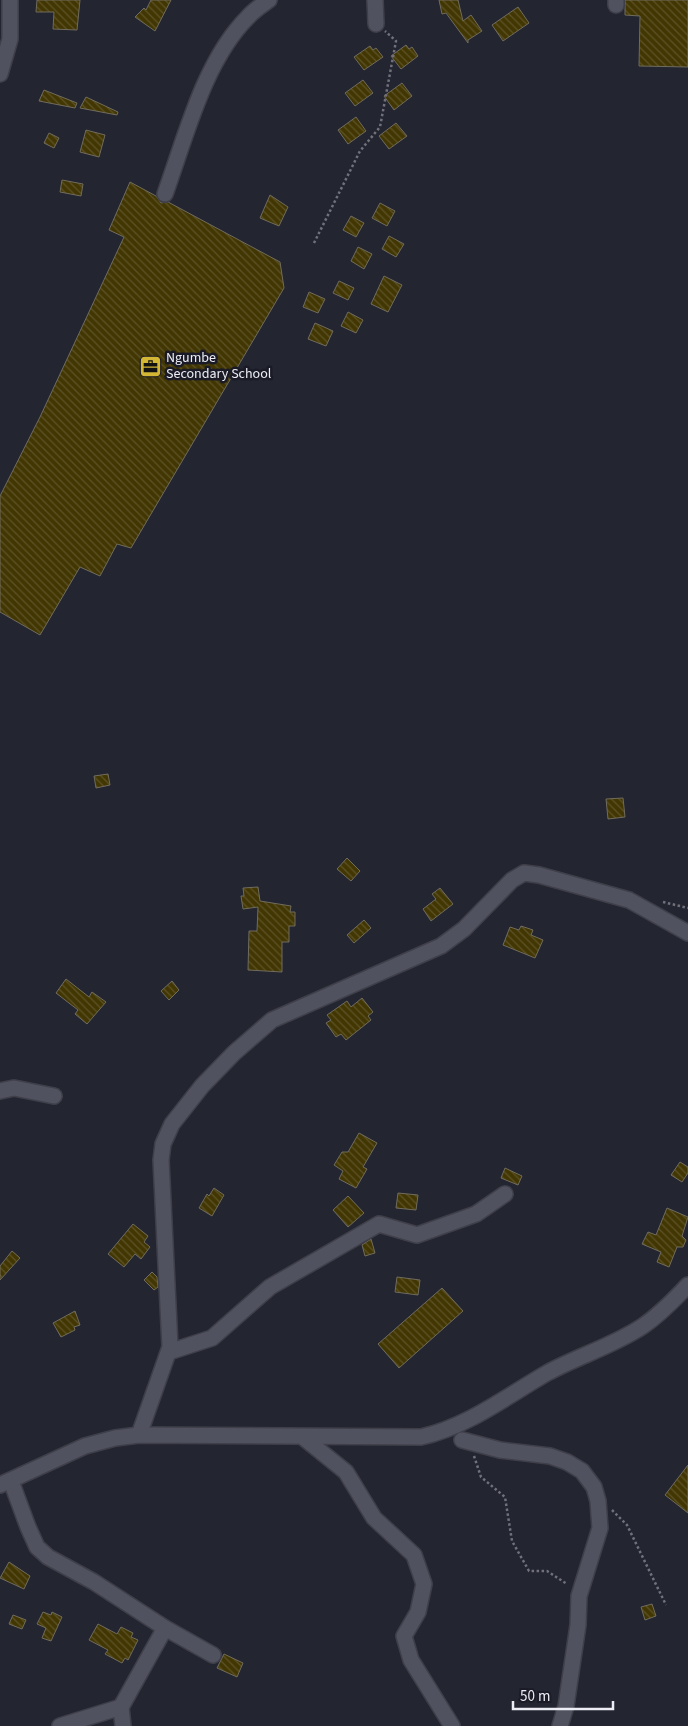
<svg xmlns="http://www.w3.org/2000/svg" width="688" height="1726" viewBox="0 0 688 1726" font-family="'Source Sans 3',sans-serif">
<defs>
<pattern id="building-back-hatch" width="6" height="6" patternUnits="userSpaceOnUse" patternTransform="scale(1.25)"><rect width="6" height="6" fill="#423602"/><path d="M-1 5l2 2M0 0l6 6M5-1l2 2" fill="none" stroke="#5d5328"/></pattern>
</defs>
<rect width="100%" height="100%" fill="#232530"/>
<!-- building -->
<g fill="url(#building-back-hatch)" stroke="#706c5e">
<path d="M 37,0 L 80,0 L 77,30 L 53,29 L 54,12 L 36,12 Z"/>
<path d="M 151,0 L 171,0 L 155,31 L 135,17 L 144,8 L 146,10 Z"/>
<path d="M 439,0 L 458,0 L 463,21 L 471,15 L 482,31 L 468,40 L 468,43 L 446,13 L 442,14 Z"/>
<path d="M 625,0 L 688,0 L 688,67 L 639,66 L 640,16 L 625,15 Z"/>
<path d="M 518,7 L 529,23 L 503,41 L 492,25 Z"/>
<path d="M 406,45 L 409,49 L 412,47 L 418,56 L 401,69 L 391,56 Z"/>
<path d="M 370,46 L 373,50 L 376,48 L 383,57 L 364,70 L 354,57 Z"/>
<path d="M 363,80 L 373,93 L 355,106 L 345,93 Z"/>
<path d="M 402,83 L 412,96 L 394,110 L 384,96 Z"/>
<path d="M 44,90 L 77,103 L 75,108 L 39,101 Z"/>
<path d="M 86,97 L 118,112 L 117,115 L 80,108 Z"/>
<path d="M 356,117 L 366,131 L 348,144 L 338,130 Z"/>
<path d="M 396,123 L 407,136 L 389,149 L 379,136 Z"/>
<path d="M 86,130 L 105,135 L 99,157 L 80,152 Z"/>
<path d="M 49,133 L 59,138 L 54,148 L 44,143 Z"/>
<path d="M 62,180 L 83,184 L 81,196 L 60,192 Z"/>
<path d="M 130,182 L 156,196 L 161,203 L 168,202 L 280,262 L 284,288 L 131,548 L 117,544 L 100,576 L 80,567 L 40,635 L 0,612 L 0,496 L 40,417 L 124,237 L 109,230 Z"/>
<path d="M 270,195 L 288,207 L 279,226 L 260,218 Z"/>
<path d="M 380,203 L 395,211 L 387,226 L 372,218 Z"/>
<path d="M 351,216 L 364,223 L 356,237 L 343,230 Z"/>
<path d="M 389,236 L 404,244 L 396,257 L 382,249 Z"/>
<path d="M 358,247 L 372,254 L 364,269 L 351,261 Z"/>
<path d="M 384,276 L 402,285 L 388,312 L 371,304 Z"/>
<path d="M 339,281 L 354,288 L 348,300 L 333,293 Z"/>
<path d="M 309,292 L 325,299 L 318,313 L 303,307 Z"/>
<path d="M 348,312 L 363,320 L 356,333 L 341,326 Z"/>
<path d="M 315,323 L 333,331 L 326,346 L 308,339 Z"/>
<path d="M 108,774 L 110,785 L 96,788 L 94,776 Z"/>
<path d="M 623,798 L 625,817 L 608,819 L 606,799 Z"/>
<path d="M 347,858 L 360,871 L 351,881 L 337,869 Z"/>
<path d="M 258,887 L 260,901 L 291,906 L 290,912 L 295,912 L 295,926 L 289,926 L 289,942 L 282,942 L 282,972 L 248,970 L 249,931 L 257,931 L 258,907 L 243,909 L 241,896 L 244,896 L 243,888 Z"/>
<path d="M 440,888 L 453,904 L 431,921 L 423,909 L 436,899 L 432,894 Z"/>
<path d="M 364,920 L 371,928 L 354,943 L 347,935 Z"/>
<path d="M 521,926 L 533,930 L 531,935 L 543,940 L 535,958 L 503,945 L 510,927 L 519,930 Z"/>
<path d="M 66,979 L 89,997 L 92,992 L 106,1002 L 87,1024 L 75,1014 L 78,1010 L 56,993 Z"/>
<path d="M 172,981 L 179,990 L 169,1000 L 161,991 Z"/>
<path d="M 362,998 L 373,1012 L 368,1016 L 371,1020 L 346,1040 L 341,1034 L 336,1037 L 326,1023 L 331,1020 L 327,1015 L 347,1001 L 351,1007 Z"/>
<path d="M 359,1133 L 377,1143 L 363,1167 L 367,1169 L 356,1188 L 339,1179 L 343,1171 L 334,1165 L 342,1152 L 348,1152 Z"/>
<path d="M 680,1162 L 688,1167 L 688,1173 L 682,1182 L 671,1175 Z"/>
<path d="M 505,1168 L 522,1176 L 518,1185 L 501,1178 Z"/>
<path d="M 214,1188 L 224,1195 L 212,1216 L 199,1208 L 207,1194 L 209,1196 Z"/>
<path d="M 398,1193 L 418,1195 L 416,1210 L 396,1208 Z"/>
<path d="M 348,1196 L 364,1213 L 348,1227 L 333,1210 Z"/>
<path d="M 667,1208 L 688,1217 L 682,1236 L 686,1240 L 683,1247 L 677,1247 L 669,1267 L 657,1262 L 661,1252 L 642,1244 L 648,1232 L 656,1235 Z"/>
<path d="M 133,1224 L 148,1236 L 144,1242 L 150,1247 L 141,1259 L 135,1254 L 124,1267 L 108,1254 Z"/>
<path d="M 371,1239 L 375,1253 L 365,1256 L 362,1245 Z"/>
<path d="M 12,1251 L 20,1258 L 0,1280 L 0,1266 Z"/>
<path d="M 152,1272 L 157,1277 L 158,1287 L 154,1290 L 144,1280 Z"/>
<path d="M 397,1277 L 420,1280 L 418,1295 L 395,1292 Z"/>
<path d="M 442,1288 L 463,1311 L 399,1368 L 378,1344 Z"/>
<path d="M 75,1311 L 80,1325 L 74,1327 L 75,1330 L 61,1337 L 53,1323 Z"/>
<path d="M 688,1465 L 688,1513 L 665,1495 Z"/>
<path d="M 9,1562 L 30,1576 L 24,1589 L 0,1578 Z"/>
<path d="M 652,1604 L 656,1616 L 645,1620 L 641,1607 Z"/>
<path d="M 43,1612 L 51,1615 L 52,1612 L 62,1617 L 51,1641 L 42,1638 L 46,1628 L 37,1624 Z"/>
<path d="M 13,1615 L 26,1620 L 22,1629 L 9,1624 Z"/>
<path d="M 98,1624 L 117,1634 L 121,1627 L 133,1633 L 131,1637 L 138,1640 L 128,1660 L 125,1658 L 122,1663 L 105,1654 L 108,1650 L 89,1640 Z"/>
<path d="M 224,1654 L 243,1663 L 237,1677 L 217,1668 Z"/>
</g>
<g fill="none" stroke-linecap="round" stroke-linejoin="round">
<defs>
<g id="minor">
<path d="M 375,0 L 376,24"/>
<path d="M 616,0 L 616,5"/>
<path d="M 0,74 L 10,39 L 10,0"/>
<path d="M 165,194 C 186,136 204,61 248,17 C 254,10 262,5 269,0"/>
<path d="M 0,1091 L 14,1088 L 54,1096"/>
<path d="M 169,1352 L 212,1338 L 270,1287 L 379,1224 L 417,1235 L 476,1214 L 505,1194"/>
<path d="M 139,1435 L 170,1347 L 161,1160 L 163,1144 L 172,1124 L 202,1086 L 234,1053 L 272,1020 L 441,946 L 464,929 L 512,880 L 524,873 L 539,875 L 629,900 L 688,933"/>
<path d="M 304,1438 L 346,1472 L 374,1518 L 414,1555 L 424,1584 L 418,1612 L 404,1636 L 411,1660 L 452,1726"/>
<path d="M 462,1440 L 500,1450 L 550,1456 L 567,1462 L 582,1471 L 594,1487 L 598,1501 L 600,1528 L 579,1596 L 578,1625 L 566,1706 L 560,1726"/>
<path d="M 11,1481 L 28,1527 L 37,1547 L 48,1557 L 94,1582 L 165,1628 L 213,1655"/>
<path d="M 0,1485 L 85,1446 L 115,1438 L 139,1435 L 421,1437 C 467,1427 507,1396 547,1373 C 578,1356 613,1346 643,1326 C 659,1315 674,1300 688,1285"/>
<path d="M 121,1707 L 123,1726"/>
<path d="M 60,1726 L 121,1707 L 165,1628"/>
</g>
</defs>
<!-- minor casing -->
<use href="#minor" stroke="#3e3f49" stroke-width="18"/>
<!-- path -->
<g stroke="#70717b" stroke-width="2.5" stroke-dasharray="2.5 2.5" stroke-linecap="butt">
<path d="M 314,243 L 360,151 L 380,127 L 396,41 L 385,31"/>
<path d="M 663,902 L 688,908"/>
<path d="M 474,1456 L 481,1477 L 505,1497 L 512,1541 L 529,1571 L 547,1571 L 567,1584"/>
<path d="M 612,1510 L 627,1525 L 666,1605"/>
</g>
<!-- minor -->
<use href="#minor" stroke="#51525f" stroke-width="15"/>
</g>
<!-- icons -->
<defs>
<symbol id="office-square" viewBox="-11 -11 22 22"><rect x="-9" y="-9" width="18" height="18" rx="4" fill="#d4b635" stroke="#1a1b26"/><path d="M-6-3h4V-5.5h4V-3h4V5H-6ZM-1-4.5V-3h2v-1.5ZM-6 0V1H6V0Z" fill="#111"/></symbol>
</defs>
<g fill-rule="evenodd">
<use href="#office-square" x="138" y="354" width="25" height="25"/>
</g>
<g text-anchor="middle" dominant-baseline="central" stroke-width="5" stroke-linejoin="round" paint-order="stroke">
<!-- poi labels -->
<g font-size="14" fill="#ecedf5" stroke="#1a1b26" text-anchor="start">
<text x="166" y="358">Ngumbe<tspan x="166" dy="16">Secondary School</tspan></text>
</g>
</g>
<!-- scale -->
<path d="M513 1701v8h100v-8" fill="none" stroke="#ecedf5" stroke-width="2.5"/>
<text x="520" y="1701" font-size="15" fill="#ecedf5" stroke="#1a1b26" stroke-width="4" paint-order="stroke">50 m</text>
</svg>
